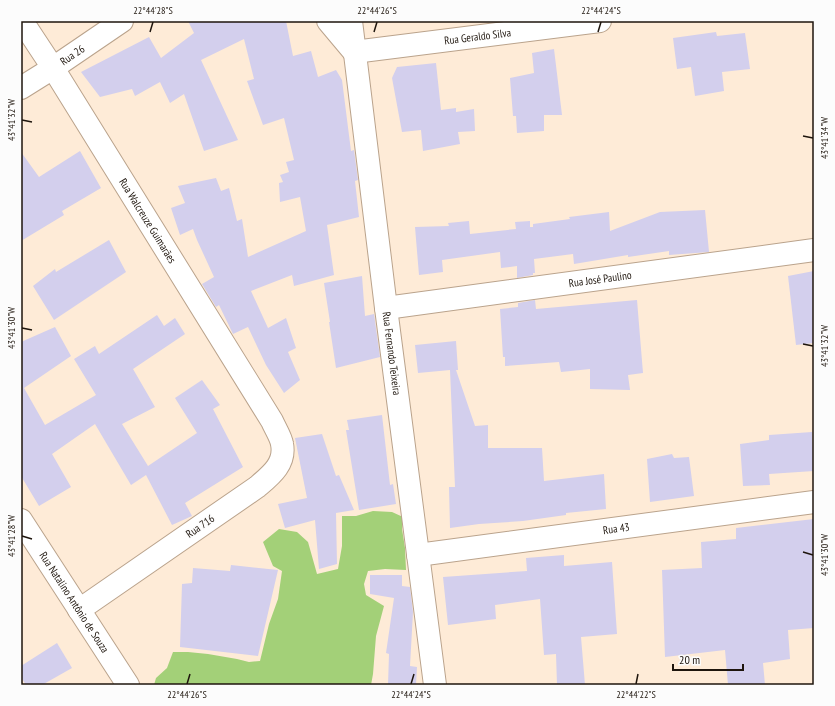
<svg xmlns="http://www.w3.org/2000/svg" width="835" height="706" viewBox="0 0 835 706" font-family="'PT Sans Narrow',sans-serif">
<rect width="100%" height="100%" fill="#feebd7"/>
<!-- forest -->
<path fill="#a3d078" d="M 373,511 L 392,512 L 403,517 L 402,529 L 405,548 L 406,570 L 385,569 L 368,571 L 364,584 L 366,595 L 384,606 L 376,636 L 373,674 L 371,685 L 154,685 L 156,678 L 167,668 L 173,652 L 188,652 L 208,654 L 237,659 L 249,662 L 260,661 L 269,624 L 278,599 L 282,571 L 273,566 L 263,542 L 279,529 L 297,532 L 308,542 L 317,574 L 338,569 L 342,546 L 342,516 L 356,516 Z"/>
<!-- building -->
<g fill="#d3cfed">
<path d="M 188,21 L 286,21 L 293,56 L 311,51 L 318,77 L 336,70 L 342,80 L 351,151 L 354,150 L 358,180 L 355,181 L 359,217 L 327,225 L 334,275 L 294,286 L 292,275 L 251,291 L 268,328 L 286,318 L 296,348 L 288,352 L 300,380 L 284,393 L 266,365 L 248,327 L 233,334 L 219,305 L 216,307 L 202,284 L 214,277 L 197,240 L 193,229 L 180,235 L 171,208 L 185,203 L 178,186 L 216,178 L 221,191 L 229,188 L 237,221 L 242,219 L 248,257 L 306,231 L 300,197 L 280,202 L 279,183 L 283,182 L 280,175 L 289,172 L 286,162 L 294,160 L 284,118 L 263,125 L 247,81 L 254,79 L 244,39 L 201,60 L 238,140 L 204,151 L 184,94 L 170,103 L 160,82 L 135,96 L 132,89 L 100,97 L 81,72 L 149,37 L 161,58 L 194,33 Z"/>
<path d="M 716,32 L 717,36 L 745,33 L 750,69 L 722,72 L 724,91 L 695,96 L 691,67 L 677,69 L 673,38 Z"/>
<path d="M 554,49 L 562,115 L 544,115 L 544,131 L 517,133 L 516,116 L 513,116 L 510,78 L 534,73 L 532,53 Z"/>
<path d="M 436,63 L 441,110 L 456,108 L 456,112 L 474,109 L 475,131 L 458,132 L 460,144 L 423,151 L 421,130 L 402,132 L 392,78 L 397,67 Z"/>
<path d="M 80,151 L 101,188 L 62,211 L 64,215 L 21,241 L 21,152 L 39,177 Z"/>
<path d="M 705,210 L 709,252 L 669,255 L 669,251 L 628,257 L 628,255 L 574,264 L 573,254 L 534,259 L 535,273 L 533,273 L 533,275 L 517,278 L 517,266 L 501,268 L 500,252 L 442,260 L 443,272 L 419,275 L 415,227 L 449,226 L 448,223 L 469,221 L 470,234 L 516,229 L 515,222 L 530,221 L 530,227 L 533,227 L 533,224 L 570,219 L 569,217 L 609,212 L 610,231 L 660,212 Z"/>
<path d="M 109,240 L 126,272 L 54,320 L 33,286 L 55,269 L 56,272 Z"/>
<path d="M 814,271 L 814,343 L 796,345 L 788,276 Z"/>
<path d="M 362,276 L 365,316 L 374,314 L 380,357 L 336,368 L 329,322 L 330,322 L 324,283 Z"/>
<path d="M 535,300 L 536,309 L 637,300 L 643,373 L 628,375 L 630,390 L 590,389 L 590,369 L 561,372 L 559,362 L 505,366 L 505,357 L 503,357 L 500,309 L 518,307 L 518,303 Z"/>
<path d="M 157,315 L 164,326 L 175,318 L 185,334 L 133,369 L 155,407 L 122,424 L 148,466 L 197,433 L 175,398 L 202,380 L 220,405 L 213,409 L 243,467 L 185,503 L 192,516 L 172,525 L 146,475 L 131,485 L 95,424 L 52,454 L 71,487 L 39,506 L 21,476 L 21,342 L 55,327 L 71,356 L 24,388 L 45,425 L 96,395 L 74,359 L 95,346 L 99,354 Z"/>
<path d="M 456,341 L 458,370 L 456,370 L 475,426 L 488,425 L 488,448 L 542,448 L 544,481 L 604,474 L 606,509 L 566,513 L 566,515 L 523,521 L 479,524 L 450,528 L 449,487 L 455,487 L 450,370 L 418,373 L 415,345 Z"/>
<path d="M 382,415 L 390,485 L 393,484 L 396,504 L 359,510 L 346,430 L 349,430 L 347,420 Z"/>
<path d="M 812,432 L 814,471 L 769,474 L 770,485 L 743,486 L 740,444 L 769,440 L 769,435 Z"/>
<path d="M 322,434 L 336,476 L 339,475 L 354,510 L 336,513 L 337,564 L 319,569 L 315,520 L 285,528 L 278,504 L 307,498 L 295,438 Z"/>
<path d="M 672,454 L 674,458 L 689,457 L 694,496 L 650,502 L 647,459 Z"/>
<path d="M 814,519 L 814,628 L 788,630 L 790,659 L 763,663 L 765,685 L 728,685 L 725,650 L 665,657 L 662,570 L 702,568 L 701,542 L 736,539 L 736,528 Z"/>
<path d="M 564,555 L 564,566 L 612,562 L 617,634 L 581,637 L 585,685 L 557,685 L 556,654 L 544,655 L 540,599 L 495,605 L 496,619 L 448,625 L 443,577 L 527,571 L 526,558 Z"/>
<path d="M 231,565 L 278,570 L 258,656 L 180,647 L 182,584 L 192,583 L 193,568 L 230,571 Z"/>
<path d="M 370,575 L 402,575 L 402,586 L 410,587 L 413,612 L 410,666 L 417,667 L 416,685 L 388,685 L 389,654 L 386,653 L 394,598 L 370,594 Z"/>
<path d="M 57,643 L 72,668 L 42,685 L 26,685 L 21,677 L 21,666 Z"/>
</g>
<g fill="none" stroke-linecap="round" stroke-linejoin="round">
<defs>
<g id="minor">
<path id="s1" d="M 22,21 L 53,68 L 272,421 C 275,428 281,437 282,444 C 286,464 270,476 257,487 L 79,610"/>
<path id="s2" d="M 328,21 L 354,52 L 600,21"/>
<path id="s3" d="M 351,21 L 386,308 L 435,685"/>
<path id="s4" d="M 21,88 L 53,68 L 122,21"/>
<path id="s5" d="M 386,308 L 814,250"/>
<path id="s6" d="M 21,520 L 128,685"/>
<path id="s7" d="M 418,555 L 814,502"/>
</g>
</defs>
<!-- minor casing -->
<use href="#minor" stroke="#baa38c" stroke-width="24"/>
<!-- minor -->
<use href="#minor" stroke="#fff" stroke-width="22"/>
</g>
<!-- ticks -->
<path fill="none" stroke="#1e150d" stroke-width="1.5" d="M 150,32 L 153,22M 374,32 L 377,22M 598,32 L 601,22M 22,120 L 32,122M 803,136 L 813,138M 22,328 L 32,330M 803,344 L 813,346M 22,536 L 32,539M 803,552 L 813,555M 187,684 L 190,674M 411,684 L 414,674M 636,684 L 638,674"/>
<g text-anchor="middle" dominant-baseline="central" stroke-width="3" stroke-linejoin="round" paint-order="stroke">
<!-- street labels -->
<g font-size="11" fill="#1e150d" stroke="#fcfcfc">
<text stroke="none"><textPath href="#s2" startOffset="165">Rua Geraldo Silva</textPath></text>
<text stroke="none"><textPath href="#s4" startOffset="61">Rua 26</textPath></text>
<text stroke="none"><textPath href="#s1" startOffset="236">Rua Walcreuze Guimarães</textPath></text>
<text stroke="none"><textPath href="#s5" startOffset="216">Rua José Paulino</textPath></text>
<text stroke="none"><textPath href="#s3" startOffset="335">Rua Fernando Teixeira</textPath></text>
<text transform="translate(200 526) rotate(-35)">Rua 716</text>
<text stroke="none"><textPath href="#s7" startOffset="200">Rua 43</textPath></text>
<text stroke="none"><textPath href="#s6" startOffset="98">Rua Natalino Antônio de Souza</textPath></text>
</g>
</g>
<!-- border -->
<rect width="835" height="706" fill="none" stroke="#fcfcfc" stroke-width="44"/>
<!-- scale -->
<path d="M673 664v6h70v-6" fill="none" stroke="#1e150d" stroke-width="2"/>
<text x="679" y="664" font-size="12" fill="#1e150d" stroke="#fcfcfc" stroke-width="3" paint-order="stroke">20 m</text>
<rect x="22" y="22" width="791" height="662" fill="none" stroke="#1e150d" stroke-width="1.5"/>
<g font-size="10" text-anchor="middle" fill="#1e150d">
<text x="153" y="14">22°44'28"S</text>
<text x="377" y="14">22°44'26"S</text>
<text x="601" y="14">22°44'24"S</text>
<text transform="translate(11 120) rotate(-90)" y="4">43°41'32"W</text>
<text transform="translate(824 138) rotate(-90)" y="4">43°41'34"W</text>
<text transform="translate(11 328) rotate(-90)" y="4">43°41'30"W</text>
<text transform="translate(824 346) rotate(-90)" y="4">43°41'32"W</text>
<text transform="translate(11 536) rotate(-90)" y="4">43°41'28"W</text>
<text transform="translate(824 555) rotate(-90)" y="4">43°41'30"W</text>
<text x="187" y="698">22°44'26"S</text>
<text x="411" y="698">22°44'24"S</text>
<text x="636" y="698">22°44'22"S</text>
</g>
</svg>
